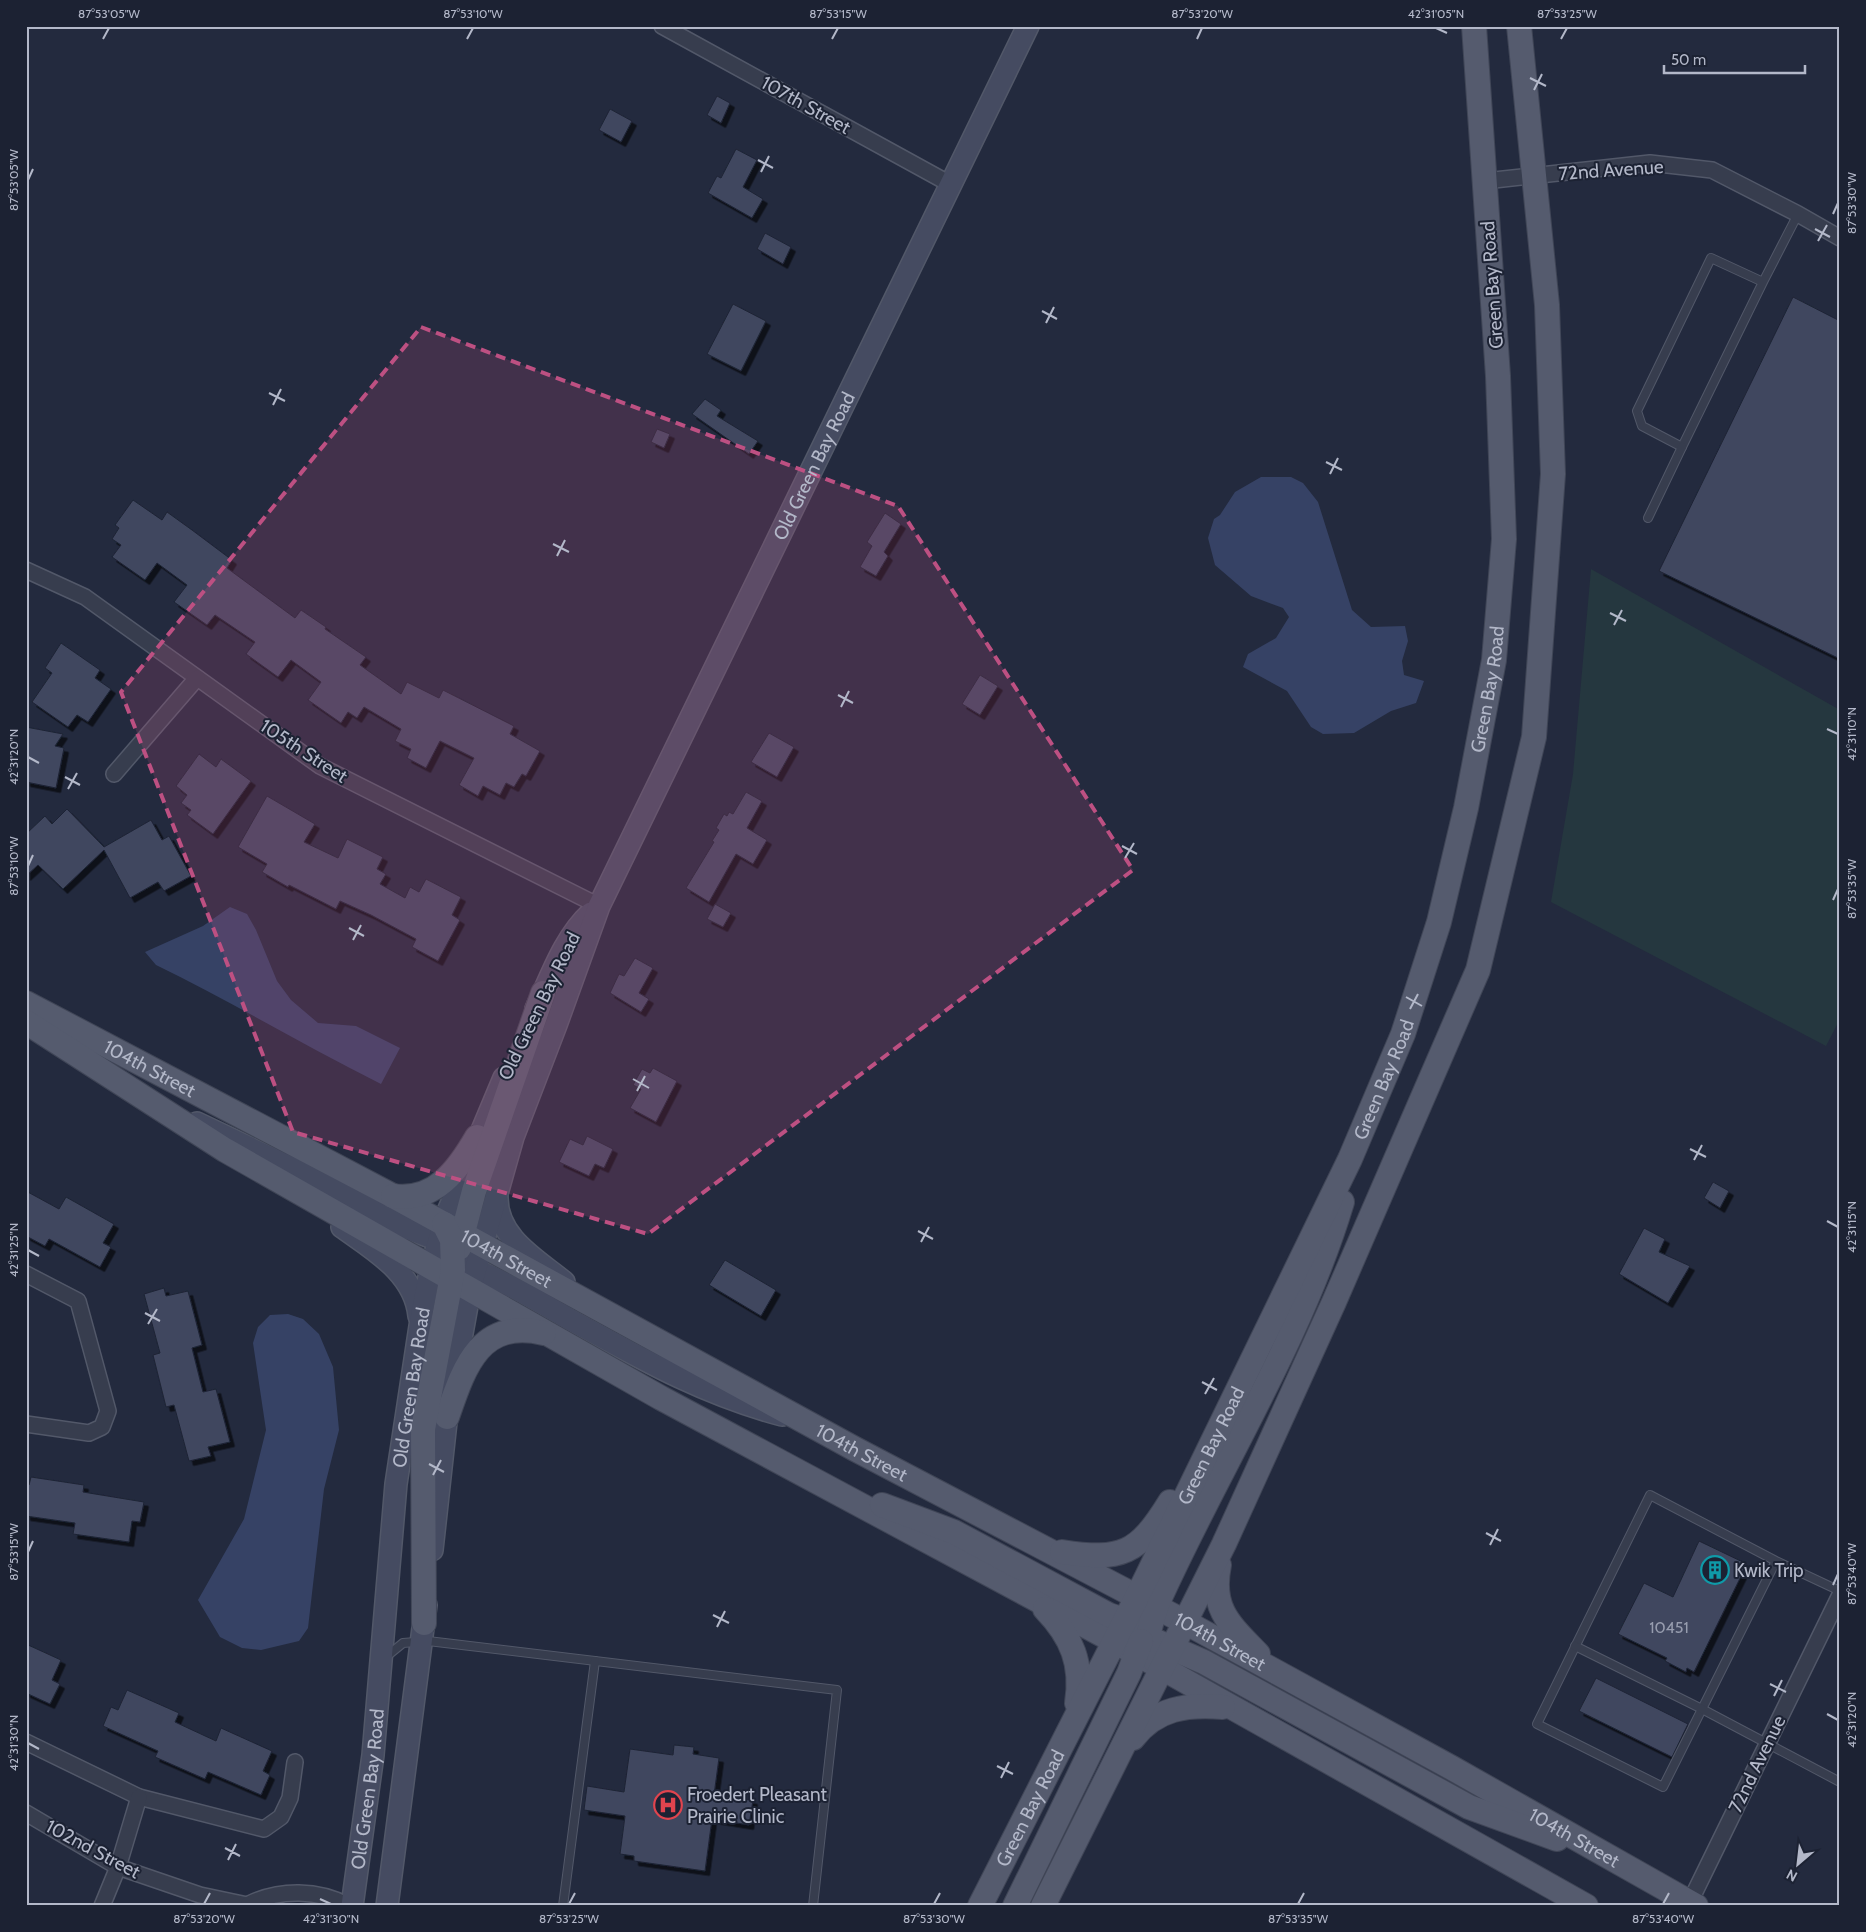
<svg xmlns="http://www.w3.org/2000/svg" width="1866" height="1932" viewBox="0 0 1866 1932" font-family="Cabin,sans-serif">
<defs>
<filter id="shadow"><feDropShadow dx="4.5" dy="4.5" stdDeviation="0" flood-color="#0009"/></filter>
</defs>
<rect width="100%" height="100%" fill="#232a3e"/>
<!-- green -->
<path fill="#25373f" d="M 1591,569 L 1840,710 L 1840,1019 L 1826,1046 L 1551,902 L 1573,774 Z"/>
<!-- water -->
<g fill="#364265">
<path d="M 1261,477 L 1291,477 L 1303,483 L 1318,502 L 1352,610 L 1371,627 L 1405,626 L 1408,641 L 1402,661 L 1404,675 L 1424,681 L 1416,703 L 1391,711 L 1354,733 L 1323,734 L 1311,727 L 1287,691 L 1243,667 L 1248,654 L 1276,638 L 1289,617 L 1283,608 L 1251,596 L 1215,565 L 1208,538 L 1214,519 L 1220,515 L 1235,492 Z"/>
<path d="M 230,907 L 247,914 L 256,930 L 277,981 L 291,1000 L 318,1023 L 356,1026 L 400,1048 L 381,1084 C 305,1046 232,1002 156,965 L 145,952 L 203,926 Z"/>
<path d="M 288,1314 L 303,1319 L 319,1334 L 333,1367 L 339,1430 L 324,1489 L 308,1628 L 299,1641 L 261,1650 L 242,1648 L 220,1637 L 198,1600 L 244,1519 L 266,1430 L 253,1343 L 258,1327 L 270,1315 Z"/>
</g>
<!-- building -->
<g fill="#3f465e" stroke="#1e2435" filter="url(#shadow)">
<path d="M 717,96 L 730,103 L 721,123 L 707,115 Z"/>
<path d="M 610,109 L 632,121 L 621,142 L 599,130 Z"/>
<path d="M 736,149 L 757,160 L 743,187 L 763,199 L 752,218 L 708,193 L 717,176 L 721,178 Z"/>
<path d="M 765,233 L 791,247 L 783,264 L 757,249 Z"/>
<path d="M 1793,297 L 1840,321 L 1840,659 L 1659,571 Z"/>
<path d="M 733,304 L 766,321 L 741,371 L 707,354 Z"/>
<path d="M 705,399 L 721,410 L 717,416 L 758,441 L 749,454 L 692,414 Z"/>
<path d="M 657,429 L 670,434 L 664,448 L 651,442 Z"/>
<path d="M 133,500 L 162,520 L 167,512 L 192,530 L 232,560 L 227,568 L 295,618 L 301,610 L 326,627 L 325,629 L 366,657 L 360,665 L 401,694 L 407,682 L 439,698 L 443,690 L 514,726 L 510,734 L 540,751 L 526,776 L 522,774 L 514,787 L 506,783 L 500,795 L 483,786 L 478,796 L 459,785 L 474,758 L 440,741 L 426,768 L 407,758 L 411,749 L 395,741 L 401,729 L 364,707 L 357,718 L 348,712 L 341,723 L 308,700 L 321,682 L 291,660 L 278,677 L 246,654 L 255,642 L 215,615 L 207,625 L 174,602 L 187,585 L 157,563 L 145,580 L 112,557 L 121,545 L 112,539 L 119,528 L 115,525 Z"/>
<path d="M 885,513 L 901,524 L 884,552 L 888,556 L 876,576 L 860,567 L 872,546 L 867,542 Z"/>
<path d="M 61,643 L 100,670 L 95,678 L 111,689 L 88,722 L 77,715 L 68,727 L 32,702 L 52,673 L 45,668 Z"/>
<path d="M 980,675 L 998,686 L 980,715 L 962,704 Z"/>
<path d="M 26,727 L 63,734 L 55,746 L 64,748 L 56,788 L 26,782 Z"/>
<path d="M 769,733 L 794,747 L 777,777 L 751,762 Z"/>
<path d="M 199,754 L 216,767 L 221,759 L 251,781 L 213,834 L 187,815 L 191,810 L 181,803 L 187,795 L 176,786 Z"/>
<path d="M 746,792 L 762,801 L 747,828 L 767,840 L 753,864 L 736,854 L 709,902 L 686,888 L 714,842 L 712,841 L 719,830 L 716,828 L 724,814 L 727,816 L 729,812 L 733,814 Z"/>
<path d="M 267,796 L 315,824 L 304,842 L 338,858 L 347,839 L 383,857 L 377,869 L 386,874 L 380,884 L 405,898 L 410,887 L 419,892 L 426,879 L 461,897 L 452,915 L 460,920 L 438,961 L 412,947 L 416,939 L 371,915 L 340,901 L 336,909 L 289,885 L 288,887 L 262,872 L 267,864 L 238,847 Z"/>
<path d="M 67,809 L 104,847 L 151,820 L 162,840 L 169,836 L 191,876 L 164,891 L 158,882 L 130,898 L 104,850 L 63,889 L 38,865 L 26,876 L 26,834 L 45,816 L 52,824 Z"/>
<path d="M 715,904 L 731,913 L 723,927 L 707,919 Z"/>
<path d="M 635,958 L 653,968 L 639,993 L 649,999 L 641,1012 L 610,993 L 619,974 L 624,976 Z"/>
<path d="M 653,1068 L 677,1081 L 656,1122 L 630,1108 L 641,1089 L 633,1085 L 642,1069 L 650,1073 Z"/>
<path d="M 587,1136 L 613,1149 L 604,1168 L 595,1164 L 589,1176 L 559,1162 L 570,1139 L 583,1145 Z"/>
<path d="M 1713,1182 L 1729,1191 L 1720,1208 L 1704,1198 Z"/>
<path d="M 26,1191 L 59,1209 L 66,1197 L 114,1224 L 103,1243 L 111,1247 L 100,1267 L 49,1239 L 45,1246 L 26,1236 Z"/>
<path d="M 1644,1228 L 1665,1239 L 1659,1252 L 1690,1266 L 1668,1303 L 1619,1274 Z"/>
<path d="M 725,1260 L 776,1290 L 761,1316 L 709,1285 Z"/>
<path d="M 164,1288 L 166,1296 L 188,1291 L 202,1345 L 192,1348 L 203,1392 L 216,1389 L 230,1442 L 208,1447 L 211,1456 L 189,1461 L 174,1405 L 166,1407 L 153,1355 L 160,1353 L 144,1294 Z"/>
<path d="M 31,1477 L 84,1485 L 83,1492 L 144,1502 L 140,1522 L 132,1521 L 129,1542 L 73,1534 L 75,1523 L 26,1516 L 26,1484 L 29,1485 Z"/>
<path d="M 1699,1541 L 1747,1564 L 1694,1672 L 1687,1668 L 1686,1672 L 1665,1661 L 1667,1658 L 1618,1634 L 1644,1583 L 1673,1597 Z"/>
<path d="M 26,1644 L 61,1660 L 52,1680 L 60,1684 L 50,1704 L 26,1693 Z"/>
<path d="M 1596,1678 L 1688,1724 L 1672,1757 L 1579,1711 Z"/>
<path d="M 127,1690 L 179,1713 L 175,1722 L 216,1741 L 221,1728 L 272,1751 L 263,1771 L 270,1775 L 261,1795 L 208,1772 L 205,1779 L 155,1757 L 158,1751 L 103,1726 L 111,1707 L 118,1710 Z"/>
<path d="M 674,1745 L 694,1747 L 693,1754 L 719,1758 L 714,1795 L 753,1800 L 749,1825 L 712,1819 L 705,1871 L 634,1861 L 634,1856 L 620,1854 L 625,1816 L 584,1810 L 587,1786 L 624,1792 L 630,1749 L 673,1755 Z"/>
</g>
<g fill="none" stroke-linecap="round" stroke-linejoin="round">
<defs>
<g id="lane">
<path d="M 1763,282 L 1682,447 L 1642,426 L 1637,411 L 1711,258 L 1763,282 L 1798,214"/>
<path d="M 1648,518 L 1682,447"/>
<path d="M 1776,1561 L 1663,1787 L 1537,1724 L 1650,1495 L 1776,1561 L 1840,1591"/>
<path d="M 1575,1646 L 1702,1709 L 1840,1782"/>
<path d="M 387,1656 L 403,1643 L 428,1641 L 837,1690 L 813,1906"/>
<path d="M 563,1906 L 595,1661"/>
</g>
<g id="street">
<path d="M 662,26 L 950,184"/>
<path d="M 1485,181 L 1650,163 L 1712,170 L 1798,214 L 1840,238"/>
<path d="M 26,570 L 85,597 L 320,766 L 599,906"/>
<path d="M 114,774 L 197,678"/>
<path d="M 26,1274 L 78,1301 L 108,1411 L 102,1427 L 89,1433 L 26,1424"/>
<path d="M 26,1742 L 139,1797 L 264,1829 L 281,1817 L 290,1798 L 295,1762"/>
<path d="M 26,1813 L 118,1867 L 200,1895 L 252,1906"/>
<path d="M 249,1904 C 280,1889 318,1889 349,1906"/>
<path d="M 102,1906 L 118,1867 L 139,1797"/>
<path d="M 1688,1906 L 1840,1595"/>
</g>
<g id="secondary">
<path d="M 536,1009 C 551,977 564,938 591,913"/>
<path d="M 197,1123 L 294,1169 L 409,1229 L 451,1245"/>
<path d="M 497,1198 C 497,1238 536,1259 564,1282"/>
<path d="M 342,1227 C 374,1250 415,1273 419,1316"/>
<path d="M 462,1265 C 501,1278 536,1300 571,1320 C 642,1359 703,1394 782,1415"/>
<path id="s1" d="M 432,1550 L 446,1422 L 470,1289 L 513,1137 L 556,1025 L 599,906 L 1028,26"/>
<path id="s2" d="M 352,1906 L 373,1755 L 396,1484 L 422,1313 L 431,1267 L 447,1214 L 504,1078"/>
<path d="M 387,1906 L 426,1605"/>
</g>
<g id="primary">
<path id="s3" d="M 26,1003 L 393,1196 L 855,1449 L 1185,1622 L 1452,1768 L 1696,1906"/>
<path d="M 26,1022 L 225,1150 L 661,1398 L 1114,1641 L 1586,1906"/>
<path d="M 393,1196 C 435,1202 458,1170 477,1137"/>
<path d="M 459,1248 L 474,1191 L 543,993"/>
<path d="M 447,1417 C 464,1368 479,1318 544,1333"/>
<path d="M 882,1505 L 954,1532 L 1109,1615 L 1139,1625"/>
<path d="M 1062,1552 C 1122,1561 1138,1554 1170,1502"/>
<path d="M 1219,1565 C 1210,1609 1230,1625 1258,1654"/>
<path d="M 1045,1609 C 1072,1637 1083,1664 1077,1703"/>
<path d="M 424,1623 L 423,1429 L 453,1270 L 452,1240 L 444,1224"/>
<path d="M 1158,1642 L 1204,1662 L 1469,1807 L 1557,1839"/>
<path d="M 1161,1669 C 1141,1644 1149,1628 1159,1600 C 1219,1467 1300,1342 1342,1202"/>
<path d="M 1133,1738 C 1156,1708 1187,1704 1223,1707"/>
<path id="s4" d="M 980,1906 L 1137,1597 L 1350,1159 L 1403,1034 L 1439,922 L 1466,808 L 1494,660 L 1504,539 L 1498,376 L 1474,26"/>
<path d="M 1015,1906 L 1129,1673 L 1141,1641"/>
<path d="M 1043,1906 L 1224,1544 L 1334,1302 L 1478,970 L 1534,737 L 1553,474 L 1547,305 L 1519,26"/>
</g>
</defs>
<!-- lane casing -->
<use href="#lane" stroke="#525869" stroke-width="10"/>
<!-- street casing -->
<use href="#street" stroke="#525869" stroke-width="18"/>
<!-- secondary casing -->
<use href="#secondary" stroke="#525869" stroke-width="24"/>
<!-- primary casing -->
<use href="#primary" stroke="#404657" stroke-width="26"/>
<!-- lane -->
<use href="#lane" stroke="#373d4e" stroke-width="8"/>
<!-- street -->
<use href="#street" stroke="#373d4e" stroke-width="15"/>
<!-- secondary -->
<use href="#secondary" stroke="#454b61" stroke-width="21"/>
<!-- primary -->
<use href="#primary" stroke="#555b6e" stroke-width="24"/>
</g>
<!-- marked area -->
<path fill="#bd5082" fill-opacity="0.2" stroke="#bd5082" stroke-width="4" stroke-dasharray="10 6" stroke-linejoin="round" d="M 421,327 L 898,506 L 1133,870 L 648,1234 L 293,1132 L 121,692 Z"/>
<!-- ticks -->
<path fill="none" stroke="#b3b8c9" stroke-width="2" d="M 1436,28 L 1447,33M 103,39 L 109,28M 467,39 L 473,28M 832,39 L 838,28M 1197,39 L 1202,28M 1561,39 L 1567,28M 1530,78 L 1546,86M 1534,90 L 1542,74M 758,160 L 773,168M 761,172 L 769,156M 28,180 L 33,169M 1833,214 L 1838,203M 1815,229 L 1830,237M 1818,241 L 1827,225M 1042,311 L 1057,319M 1046,323 L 1054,307M 269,393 L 285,401M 273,405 L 281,389M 1326,462 L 1342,470M 1330,474 L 1338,458M 553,544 L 569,552M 557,556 L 565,540M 1610,613 L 1626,621M 1614,625 L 1622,610M 838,695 L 853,703M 841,707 L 849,691M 1827,729 L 1838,734M 28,757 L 39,763M 65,777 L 80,785M 68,789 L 77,773M 1122,846 L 1137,854M 1125,858 L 1134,843M 28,866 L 33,855M 1833,900 L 1838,889M 349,928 L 364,936M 353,940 L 361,925M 1406,997 L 1422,1006M 1410,1009 L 1418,994M 633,1079 L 649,1088M 637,1091 L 645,1076M 1690,1149 L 1706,1157M 1694,1160 L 1702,1145M 1827,1221 L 1838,1227M 918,1231 L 933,1239M 921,1242 L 929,1227M 28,1250 L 39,1256M 145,1313 L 160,1321M 148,1324 L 157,1309M 1202,1382 L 1217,1390M 1205,1394 L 1214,1378M 429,1464 L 444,1472M 433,1475 L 441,1460M 1486,1533 L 1501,1541M 1490,1545 L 1498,1529M 28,1552 L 33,1541M 1833,1585 L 1838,1574M 713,1615 L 729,1623M 717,1627 L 725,1611M 1770,1684 L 1786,1692M 1774,1696 L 1782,1680M 1827,1714 L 1838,1720M 28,1743 L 39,1749M 997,1766 L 1013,1774M 1001,1778 L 1009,1762M 225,1848 L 240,1856M 228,1860 L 236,1844M 320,1899 L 331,1904M 204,1904 L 210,1893M 569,1904 L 575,1893M 934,1904 L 940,1893M 1298,1904 L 1304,1893M 1663,1904 L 1669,1893"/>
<!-- icons -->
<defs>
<symbol id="building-ring" viewBox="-11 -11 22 22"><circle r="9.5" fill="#1c2233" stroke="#0f9aa8" stroke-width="1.5"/><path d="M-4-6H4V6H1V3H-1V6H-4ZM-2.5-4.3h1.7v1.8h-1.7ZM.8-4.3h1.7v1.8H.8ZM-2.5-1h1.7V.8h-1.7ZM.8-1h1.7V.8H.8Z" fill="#0f9aa8"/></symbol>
<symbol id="hospital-ring" viewBox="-11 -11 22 22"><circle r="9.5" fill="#1c2233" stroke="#e0444e" stroke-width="1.5"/><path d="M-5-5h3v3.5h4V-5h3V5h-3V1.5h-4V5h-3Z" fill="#e0444e"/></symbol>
</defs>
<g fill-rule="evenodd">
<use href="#building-ring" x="1699" y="1554" width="32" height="32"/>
<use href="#hospital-ring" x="652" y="1789" width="32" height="32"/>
</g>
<g text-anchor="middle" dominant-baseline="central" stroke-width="4" stroke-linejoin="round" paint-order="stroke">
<!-- number labels -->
<g font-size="16" fill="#969cae">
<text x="1669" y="1627">10451</text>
</g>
<!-- street labels -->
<g font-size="19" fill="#b3b8c9" stroke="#1c2233">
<text transform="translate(806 105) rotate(29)">107th Street</text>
<text transform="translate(1611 170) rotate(-4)">72nd Avenue</text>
<text transform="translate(1492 285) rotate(-94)">Green Bay Road</text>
<text stroke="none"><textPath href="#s1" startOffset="1158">Old Green Bay Road</textPath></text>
<text stroke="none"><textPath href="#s4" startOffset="1325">Green Bay Road</textPath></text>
<text transform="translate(304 751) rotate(33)">105th Street</text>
<text transform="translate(539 1006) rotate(-64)">Old Green Bay Road</text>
<text stroke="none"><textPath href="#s3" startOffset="140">104th Street</textPath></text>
<text stroke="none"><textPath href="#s4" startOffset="920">Green Bay Road</textPath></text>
<text stroke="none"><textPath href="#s3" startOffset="544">104th Street</textPath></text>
<text stroke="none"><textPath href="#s2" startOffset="522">Old Green Bay Road</textPath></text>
<text stroke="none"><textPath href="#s4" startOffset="515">Green Bay Road</textPath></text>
<text stroke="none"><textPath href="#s3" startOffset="949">104th Street</textPath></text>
<text stroke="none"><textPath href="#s3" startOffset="1354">104th Street</textPath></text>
<text transform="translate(1757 1764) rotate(-64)">72nd Avenue</text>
<text stroke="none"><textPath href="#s2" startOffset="118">Old Green Bay Road</textPath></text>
<text stroke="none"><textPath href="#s4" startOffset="110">Green Bay Road</textPath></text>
<text stroke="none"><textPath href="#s3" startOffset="1759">104th Street</textPath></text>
<text transform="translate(93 1849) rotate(28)">102nd Street</text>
</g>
<!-- poi labels -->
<g font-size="19" fill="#b3b8c9" stroke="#1c2233" text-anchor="start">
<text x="1734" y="1570">Kwik Trip</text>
<text x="687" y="1794">Froedert Pleasant<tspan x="687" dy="22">Prairie Clinic</tspan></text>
</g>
</g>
<!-- border -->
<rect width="1866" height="1932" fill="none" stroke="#1c2233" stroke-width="55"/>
<!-- north arrow -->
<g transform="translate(1798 1864) rotate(208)" stroke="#1c2233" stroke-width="4" paint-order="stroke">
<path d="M0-4L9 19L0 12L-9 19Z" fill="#b3b8c9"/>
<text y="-8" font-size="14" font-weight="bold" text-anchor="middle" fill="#b3b8c9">N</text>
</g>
<!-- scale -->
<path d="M1664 65v8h141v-8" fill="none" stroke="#b3b8c9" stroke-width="2.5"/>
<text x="1671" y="65" font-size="15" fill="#b3b8c9" stroke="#1c2233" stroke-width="4" paint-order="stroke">50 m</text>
<rect x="28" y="28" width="1810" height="1876" fill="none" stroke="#b3b8c9" stroke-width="2"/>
<g font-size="12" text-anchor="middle" fill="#b3b8c9">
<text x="109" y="18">87°53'05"W</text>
<text x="473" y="18">87°53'10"W</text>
<text x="838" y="18">87°53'15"W</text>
<text x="1202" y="18">87°53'20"W</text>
<text x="1436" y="18">42°31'05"N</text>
<text x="1567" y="18">87°53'25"W</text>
<text transform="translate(14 180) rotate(-90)" y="4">87°53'05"W</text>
<text transform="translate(1852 203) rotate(-90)" y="4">87°53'30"W</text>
<text transform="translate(1852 734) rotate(-90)" y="4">42°31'10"N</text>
<text transform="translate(14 757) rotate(-90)" y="4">42°31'20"N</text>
<text transform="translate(14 866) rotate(-90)" y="4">87°53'10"W</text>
<text transform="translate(1852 889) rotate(-90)" y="4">87°53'35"W</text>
<text transform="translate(1852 1227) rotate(-90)" y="4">42°31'15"N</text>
<text transform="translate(14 1250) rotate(-90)" y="4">42°31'25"N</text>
<text transform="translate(14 1552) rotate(-90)" y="4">87°53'15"W</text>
<text transform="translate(1852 1574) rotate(-90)" y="4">87°53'40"W</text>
<text transform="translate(1852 1720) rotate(-90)" y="4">42°31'20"N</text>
<text transform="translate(14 1743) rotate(-90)" y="4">42°31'30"N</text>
<text x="204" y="1923">87°53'20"W</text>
<text x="331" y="1923">42°31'30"N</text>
<text x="569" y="1923">87°53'25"W</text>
<text x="934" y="1923">87°53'30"W</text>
<text x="1298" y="1923">87°53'35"W</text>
<text x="1663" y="1923">87°53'40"W</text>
</g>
</svg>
